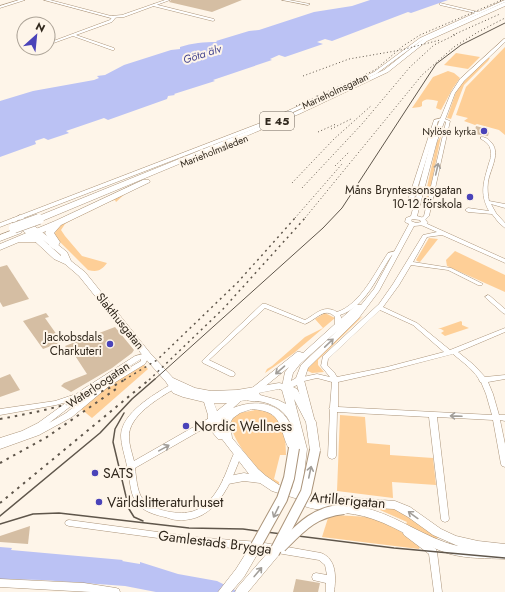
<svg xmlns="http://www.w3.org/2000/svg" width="505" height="592" viewBox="0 0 505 592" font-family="Jost,sans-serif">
<rect width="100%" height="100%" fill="#fef5e9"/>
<!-- green -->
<g fill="#fecf97">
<path d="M 505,47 L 505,135 L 499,130 L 477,124 L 475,125 L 464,121 L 468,118 L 456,115 L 466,87 Z"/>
<path d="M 456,53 L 480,57 L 468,69 L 444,65 Z"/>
<path d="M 488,58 L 490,58 L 488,61 L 464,85 L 451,119 L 447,118 L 457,89 L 464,80 Z"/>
<path d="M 448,71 L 454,73 L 460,78 L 453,88 L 441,110 L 436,108 L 438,101 C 432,100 426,98 422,102 L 422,106 L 420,107 L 426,110 L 420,107 L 412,108 L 433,77 Z"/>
<path d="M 441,136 L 426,210 L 425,210 L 427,187 L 437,142 Z"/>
<path d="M 127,192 L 116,202 L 115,200 L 111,201 L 70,221 L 65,224 L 61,230 L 65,236 L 82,256 L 107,263 C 101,271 97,272 88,270 L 55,237 C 54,232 57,228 60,224 Z"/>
<path d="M 429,238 L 438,239 L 420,262 L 417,261 L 416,260 Z"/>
<path d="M 455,251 L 505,275 L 505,292 L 447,266 L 446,260 Z"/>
<path d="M 325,313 L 335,318 L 294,353 L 265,373 L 267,369 L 272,366 L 305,337 L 323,328 L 315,319 Z"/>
<path d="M 363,316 L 318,360 L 318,365 L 324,372 L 312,373 L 306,370 L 353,322 Z"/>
<path d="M 461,321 L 462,322 L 462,325 L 469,328 L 445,336 L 441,333 L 444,331 L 441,329 L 438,329 Z"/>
<path d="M 144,365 L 148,369 L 92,418 L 81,409 L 108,385 Z"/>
<path d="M 257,409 L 268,412 L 273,416 L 275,415 L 285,432 L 286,455 L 280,455 L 274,479 L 279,482 L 279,485 C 273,481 266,477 261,472 C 252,463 224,430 233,418 C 239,410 251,413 257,409 Z"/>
<path d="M 340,415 L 365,417 L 367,443 L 390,445 L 390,455 L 433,458 L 436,485 L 392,482 L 393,498 L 337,491 Z"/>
<path d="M 380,506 L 399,510 L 439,537 L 434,540 L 406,524 L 407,522 L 380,510 Z"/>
<path d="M 334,515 L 370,517 L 392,525 L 420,546 L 419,549 L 322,537 L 328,518 Z"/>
</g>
<!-- water -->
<g fill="#bbc2f4">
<path d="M 370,0 L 448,0 L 411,13 L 408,12 L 332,41 L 325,39 L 317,42 L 323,44 L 285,57 L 279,55 L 270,59 L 272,60 L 213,80 L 215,81 L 174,94 L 175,95 L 168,96 L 167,99 L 108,120 L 104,118 L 66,131 L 69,133 L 48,140 L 44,138 L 35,141 L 36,144 L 0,157 L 0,101 L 33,91 L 94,80 L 99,78 L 97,76 L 105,75 L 124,65 L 171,50 L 180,49 L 180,47 C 192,43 204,42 217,42 L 216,41 L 249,31 L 259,30 L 314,12 L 352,6 Z"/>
<path d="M 0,547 L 12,548 L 11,550 L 123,560 L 122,561 L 140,564 L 140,562 L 178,574 L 217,581 L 239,592 L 156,592 L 125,586 L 42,580 L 0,579 Z"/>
</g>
<!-- building -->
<g fill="#d5bea3">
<path d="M 171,0 L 242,0 L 212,12 L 169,2 Z"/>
<path d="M 476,126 L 487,129 L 487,131 L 489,132 L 488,136 L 474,134 Z"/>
<path d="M 7,265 L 29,299 L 3,307 L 0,302 L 0,267 Z"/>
<path d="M 46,313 L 49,317 L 45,318 L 62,342 L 43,349 L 23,321 Z"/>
<path d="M 115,327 L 134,350 L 132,353 L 112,368 L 71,392 L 61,386 L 64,383 L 87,374 L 72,351 L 70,352 L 65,346 Z"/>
<path d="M 10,374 L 20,390 L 0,397 L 0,378 Z"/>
<path d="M 30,526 L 28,544 L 0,542 L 0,536 Z"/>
<path d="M 296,579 L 320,583 L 318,592 L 293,592 Z"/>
</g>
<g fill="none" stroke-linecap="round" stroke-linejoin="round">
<defs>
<g id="minor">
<path d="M 282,0 L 289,0 L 310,4 L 308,5 Z"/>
<path d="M 505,0 L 505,2 L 422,40 L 376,74 L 267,124 L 0,227 L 0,223 L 263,122 L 374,72 L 420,38 L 475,13 L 440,5 L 440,3 L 478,12 Z"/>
<path d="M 154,4 L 214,19 L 215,20 L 213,21 L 153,6 Z"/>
<path d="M 113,16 L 116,17 L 112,22 L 76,35 L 114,48 L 114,50 L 112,50 L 73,36 L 48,45 L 48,43 L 110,20 Z"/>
<path d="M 442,118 L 450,121 L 429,216 L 425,220 L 423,221 L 420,219 L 424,216 L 446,122 L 442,120 L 438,121 L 414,199 L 421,203 L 418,205 L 408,200 L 434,120 Z"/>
<path d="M 481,137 C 485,137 487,138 490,141 C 502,152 490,169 488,182 C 487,189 488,195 489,201 L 505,204 L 505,208 L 491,204 L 496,213 L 505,223 L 505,228 L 499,223 L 492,214 L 468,212 L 465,210 L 468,208 L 489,211 C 479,193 484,181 489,163 C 491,158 492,153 490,148 C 489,144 485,141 481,139 Z"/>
<path d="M 423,222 L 505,259 L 505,263 L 503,262 L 442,235 L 427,237 L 413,262 L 451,268 L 483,284 L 482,285 L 478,285 L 448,270 L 411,265 L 399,285 L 383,307 L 417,323 L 450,350 L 505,328 L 505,332 L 458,352 L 474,365 L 485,377 L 505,375 L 505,379 L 488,382 L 493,394 L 499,415 L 505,415 L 505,421 L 500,420 L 505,444 L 505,467 L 502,466 L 501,464 L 493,420 L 437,417 L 449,519 L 448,521 L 445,522 L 442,521 L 441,519 L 429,417 L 337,412 L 336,456 L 335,458 L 332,459 L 329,458 L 328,456 L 330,410 L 329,409 L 330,407 L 332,382 L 317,378 L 300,382 L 298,382 L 297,380 L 298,378 L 317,374 L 330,377 L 321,366 L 323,356 L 379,304 L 393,284 L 423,235 L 437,232 L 421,225 L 420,224 ZM 380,310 L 413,325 L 444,352 L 387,367 L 337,377 L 334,372 L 327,365 L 328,359 ZM 453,354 C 461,361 477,372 480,382 L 481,382 L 486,394 L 492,415 L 338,407 L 338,382 L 387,371 Z"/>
<path d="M 396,251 L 398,252 L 399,253 L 398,254 L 392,255 C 377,276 366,307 340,315 C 342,318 342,323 340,326 L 336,326 L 335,325 L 335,317 C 325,306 316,320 305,324 L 265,308 L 209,360 L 234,372 L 235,374 L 234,376 L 230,376 L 203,363 L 202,361 L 262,304 L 266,304 L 305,320 C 316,314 324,304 337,312 C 361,304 375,272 388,253 Z"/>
<path d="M 488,295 L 490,296 L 505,309 L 505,314 L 503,313 L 486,298 L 485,297 Z"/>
<path d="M 147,353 L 150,355 L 145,364 L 109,386 L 72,417 L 39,435 L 0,449 L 0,438 L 22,431 L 38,423 L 67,402 L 56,405 L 0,415 L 0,409 L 55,401 L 73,395 L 75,395 L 85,388 L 135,356 ZM 141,359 L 141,361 L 105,382 L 66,413 L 49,423 L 89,392 Z"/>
<path d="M 170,385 L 174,385 L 175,387 L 174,389 C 159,398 128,416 129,437 C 129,445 132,453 134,461 L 211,417 L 214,416 L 217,417 L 218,419 L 217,421 L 135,468 C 136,476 137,491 142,498 C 149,510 177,515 190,512 C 197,511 205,505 210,500 C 224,484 227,468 235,451 L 238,450 L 241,451 L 242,453 C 231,483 216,523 177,520 C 173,520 169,518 165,517 C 155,515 142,511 136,502 C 129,492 131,478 126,467 L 127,466 C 125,456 121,445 121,435 C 122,413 153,395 170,385 Z"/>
<path d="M 69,520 L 180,535 L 193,537 L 259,542 L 321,553 C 337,559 336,578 334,592 L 326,592 L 326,583 L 313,580 L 312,577 L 313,574 L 316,573 L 327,575 L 325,565 L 319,560 L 259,550 L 193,545 L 180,541 L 69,526 L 66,525 L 65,523 L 66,521 Z"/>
<path d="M 407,530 L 410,531 L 436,549 L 437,552 L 442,592 L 434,592 L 429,554 L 404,535 L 403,533 L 404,531 Z"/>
<path d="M 0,579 L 84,583 L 116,588 L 119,589 L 120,592 L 91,592 L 0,587 Z"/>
</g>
<g id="tertiary">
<path d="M 19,0 L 25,0 L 0,8 L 0,6 Z"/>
<path d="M 44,0 L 50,0 L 111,16 L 122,15 L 165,0 L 170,0 L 124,17 L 111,18 Z"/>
<path d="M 504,39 L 505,39 L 505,42 L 464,81 L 455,93 L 437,141 L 417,216 L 424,218 L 428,223 L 425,225 L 414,226 L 379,291 L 358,319 L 308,368 L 304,380 L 314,418 L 313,420 L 310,421 L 307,420 L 306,418 L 297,385 L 289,389 L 283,389 L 282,387 L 285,372 L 289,367 L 258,392 L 252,392 L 251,390 L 252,388 L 297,352 L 300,352 L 303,353 L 356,305 L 361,305 L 374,289 L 409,224 L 405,222 L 406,218 L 411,216 L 431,141 L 451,93 L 460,79 ZM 412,219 L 420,220 L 421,222 L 416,223 L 411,221 ZM 337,331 L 301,365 L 296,378 L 291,381 L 293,373 L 300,364 Z"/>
</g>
<g id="secondary">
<path d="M 20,215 L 22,216 L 67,252 L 71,261 L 85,272 L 150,353 L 173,378 L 195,388 L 211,391 L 237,390 L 279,383 L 289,385 L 297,389 L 316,422 L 320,450 L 319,453 L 315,454 L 311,453 L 310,450 L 306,422 L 294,399 L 307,449 L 302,491 L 314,495 L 395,501 L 410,507 L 441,529 L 456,536 L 478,541 L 505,544 L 505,559 C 487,558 468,559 450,554 C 423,546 400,528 373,519 C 348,510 323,514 298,504 L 297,501 L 298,499 L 272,491 L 260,483 L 244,481 L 228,484 L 224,483 L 223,480 L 224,477 L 244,473 L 249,474 L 222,439 L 218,439 L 208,427 L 208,415 L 204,402 L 183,397 L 173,393 L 166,382 L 144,357 L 79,276 L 65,264 L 54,259 L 28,235 L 10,220 L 13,218 L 15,219 L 29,229 L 17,217 ZM 41,238 L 61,255 L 61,256 L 60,255 ZM 279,389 L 282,390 L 286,404 L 278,400 L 260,395 L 259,393 ZM 247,400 C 252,402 258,401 263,402 C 276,405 288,413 291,426 C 281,402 255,399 233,408 L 241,401 ZM 214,403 L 227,403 L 217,411 ZM 252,409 C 285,411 278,429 290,451 L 297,451 L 292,489 L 279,485 L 266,476 L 258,469 L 232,438 L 230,423 L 233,418 L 240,413 ZM 360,507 L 394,509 L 408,517 L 433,535 L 458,546 C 423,538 395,513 360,507 Z"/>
<path d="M 252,548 L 256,550 L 258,553 L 244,577 L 231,592 L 218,592 L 236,569 L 248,550 Z"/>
<path d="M 274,548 L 278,550 L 280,553 L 278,556 L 248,592 L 235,592 L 237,588 L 270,550 Z"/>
</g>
<g id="trunk">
<path d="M 505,2 L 505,6 L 427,41 L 388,72 L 299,114 L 42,221 L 36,221 L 35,219 L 36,217 L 295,112 L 384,70 L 423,39 Z"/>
<path d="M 143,180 L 149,180 L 150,182 L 61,225 L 54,233 L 60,242 L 57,248 L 54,249 L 49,246 L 50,242 L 45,233 L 46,231 L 33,237 L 42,238 L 44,240 L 42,242 L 19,242 L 0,250 L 0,244 L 55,221 Z"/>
<path d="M 18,228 L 21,229 L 22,231 L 21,233 L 0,241 L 0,235 Z"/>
</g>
</defs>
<!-- minor casing -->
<use href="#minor" stroke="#ab947a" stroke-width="1"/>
<!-- tertiary casing -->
<use href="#tertiary" stroke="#ab947a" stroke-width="1"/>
<!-- secondary casing -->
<use href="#secondary" stroke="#ab947a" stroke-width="1"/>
<!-- trunk casing -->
<use href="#trunk" stroke="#ab947a" stroke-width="1"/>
<!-- minor -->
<use href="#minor" fill="#fff" fill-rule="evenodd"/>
<!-- tertiary -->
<use href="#tertiary" fill="#fff" fill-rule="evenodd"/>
<!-- secondary -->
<use href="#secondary" fill="#fff" fill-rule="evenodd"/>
<!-- trunk -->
<use href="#trunk" fill="#fff" fill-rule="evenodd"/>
<!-- tram-far1 -->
<path stroke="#5f564b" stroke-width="1" d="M 154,380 L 323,228 L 342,208 L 436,64 L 461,45 L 505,23"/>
<!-- tram -->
<g stroke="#5f564b" stroke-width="1.5">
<path d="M 124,413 L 115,429 L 113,442 L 129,509 L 134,517 L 143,521"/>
<path d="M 0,516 L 100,433 L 132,399 L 155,379"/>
<path d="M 0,524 L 33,514 L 59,513 L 189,528 L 243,529 L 394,548 L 505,558"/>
</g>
<!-- rail-far2 -->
<g stroke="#5f564b" stroke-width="1" stroke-dasharray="1 2.5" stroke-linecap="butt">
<path d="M 453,35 L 500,14"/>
<path d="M 303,76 L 349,59 L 401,50 L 440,40"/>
<path d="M 296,106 L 375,70 L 403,46 L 420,35 L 502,0"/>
<path d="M 331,129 L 351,119"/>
<path d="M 318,132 L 336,124"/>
<path d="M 335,166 L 349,152"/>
<path d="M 292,183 L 334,139 L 372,105"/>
<path d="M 302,188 L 362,124 L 410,67 L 434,45 L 457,34"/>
<path d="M 295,218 L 342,164"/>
<path d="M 305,218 L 422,75 L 454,47 L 478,32 L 505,18"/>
</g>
<!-- rail-far1 -->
<g stroke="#5f564b" stroke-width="1.5" stroke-dasharray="2 4" stroke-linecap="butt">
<path d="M 124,380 L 157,360 L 238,282 L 296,217"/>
<path d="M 149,380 L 223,309 L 306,217"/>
</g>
<!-- rail -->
<g stroke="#5f564b" stroke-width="2" stroke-dasharray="2.5 5" stroke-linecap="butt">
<path d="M 0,419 C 44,411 87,402 126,379"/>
<path d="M 0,463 L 47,437 L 116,389"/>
<path d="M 0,503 L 150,379"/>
</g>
<defs>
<g id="secondary-bridge">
<path d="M 281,547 C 301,527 314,512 344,509"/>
<path d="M 252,553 L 282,499 L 289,478 L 294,448"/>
<path d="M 274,553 L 306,492 L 315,450"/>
</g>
<path id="trunk-bridge" d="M 14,228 L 39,219"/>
</defs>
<!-- secondary-bridge casing -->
<use href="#secondary-bridge" stroke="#ab947a" stroke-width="12" stroke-linecap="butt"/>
<!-- trunk-bridge casing -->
<use href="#trunk-bridge" stroke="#ab947a" stroke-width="11" stroke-linecap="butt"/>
<!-- secondary-bridge -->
<use href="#secondary-bridge" stroke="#fff" stroke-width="10"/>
<!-- trunk-bridge -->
<use href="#trunk-bridge" stroke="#fff" stroke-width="10"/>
</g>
<!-- one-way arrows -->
<defs><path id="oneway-shaft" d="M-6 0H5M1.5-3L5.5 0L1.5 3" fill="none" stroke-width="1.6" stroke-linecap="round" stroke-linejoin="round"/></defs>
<g stroke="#a29e99">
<use href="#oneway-shaft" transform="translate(437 169) rotate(-77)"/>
<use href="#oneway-shaft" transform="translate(329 343) rotate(-44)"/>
<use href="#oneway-shaft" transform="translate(280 370) rotate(139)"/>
<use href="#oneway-shaft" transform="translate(456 416) rotate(-178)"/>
<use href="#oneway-shaft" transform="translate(164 448) rotate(-29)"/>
<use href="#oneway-shaft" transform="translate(310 472) rotate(-78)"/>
<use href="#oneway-shaft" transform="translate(276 512) rotate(116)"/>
<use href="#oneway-shaft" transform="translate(413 515) rotate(-144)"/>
<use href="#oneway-shaft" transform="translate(258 572) rotate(-50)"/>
</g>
<!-- markers -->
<g fill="#4a43b9" stroke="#fef5e9" stroke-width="1.5">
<circle cx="484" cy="131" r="4"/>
<circle cx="470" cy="197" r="4"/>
<circle cx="110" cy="344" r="4"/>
<circle cx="186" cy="426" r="4"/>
<circle cx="95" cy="473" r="4"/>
<circle cx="99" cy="502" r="4"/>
</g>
<g text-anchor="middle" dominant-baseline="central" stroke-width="4" stroke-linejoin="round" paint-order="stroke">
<!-- far-street labels -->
<g font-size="10" fill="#30271c" stroke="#fef5e9">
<text transform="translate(335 91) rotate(-25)">Marieholmsgatan</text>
<text transform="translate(214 151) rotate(-22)">Marieholmsleden</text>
</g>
<!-- far-poi labels -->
<g font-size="10" fill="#30271c" stroke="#fef5e9" text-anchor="end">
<text x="476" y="131">Nylöse kyrka</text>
</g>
<!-- far-water labels -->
<g font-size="11" font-style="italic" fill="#454690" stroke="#fef5e9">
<text transform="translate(202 54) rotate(-18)">Göta älv</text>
</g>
<!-- shield labels -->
<rect fill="#fef5e9" stroke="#6e655a" stroke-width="1" x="260" y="112" width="34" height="18" rx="3"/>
<g font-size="11" font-weight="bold" fill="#30271c">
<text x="277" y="121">E 45</text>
</g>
<!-- poi labels -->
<g font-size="12" fill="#30271c" stroke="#fef5e9" text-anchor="end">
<text x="462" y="190">Måns Bryntessonsgatan<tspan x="462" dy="14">10-12 förskola</tspan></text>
<text x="102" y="337">Jackobsdals<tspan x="102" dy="14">Charkuteri</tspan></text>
</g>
<!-- street labels -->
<g font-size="12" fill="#30271c" stroke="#fef5e9">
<text transform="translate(120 321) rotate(51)">Slakthusgatan</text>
<text transform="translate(98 385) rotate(-34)">Waterloogatan</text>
</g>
<!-- near-poi labels -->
<g font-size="14" fill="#30271c" stroke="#fef5e9" text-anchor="start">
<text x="194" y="426">Nordic Wellness</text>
<text x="103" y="473">SATS</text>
<text x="107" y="502">Världslitteraturhuset</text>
</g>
<!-- near-street labels -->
<g font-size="14" fill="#30271c" stroke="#fef5e9">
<text transform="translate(348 500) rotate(5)">Artillerigatan</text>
<text transform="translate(215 542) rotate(7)">Gamlestads Brygga</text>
</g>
</g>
<!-- north arrow -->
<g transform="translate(36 36) rotate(27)"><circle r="19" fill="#fef5e9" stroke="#aca397"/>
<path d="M0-3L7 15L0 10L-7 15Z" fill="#4a43b9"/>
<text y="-6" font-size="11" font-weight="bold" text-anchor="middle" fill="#30271c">N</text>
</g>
</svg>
